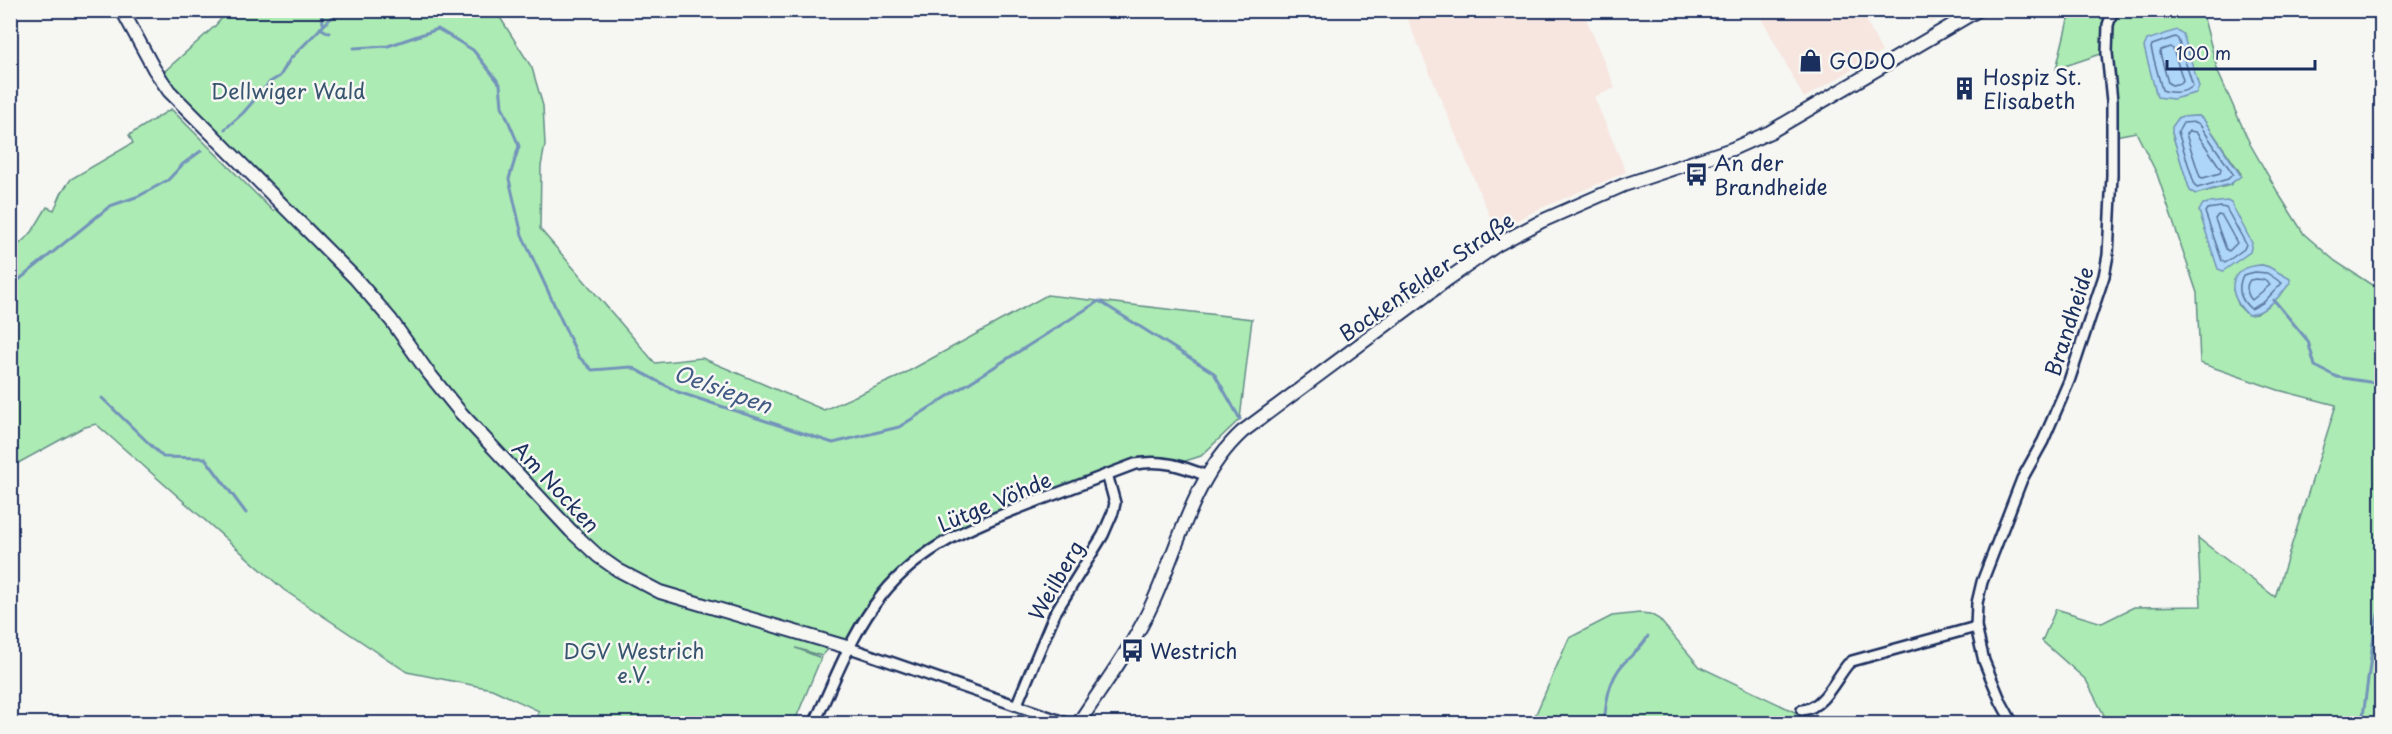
<svg xmlns="http://www.w3.org/2000/svg" width="2392" height="734" viewBox="0 0 2392 734" font-family="'Playpen Sans',sans-serif">
<rect width="100%" height="100%" fill="#f6f6f2"/>
<filter id="ink" filterUnits="userSpaceOnUse"><feTurbulence type="fractalNoise" baseFrequency=".0167" numOctaves="2"/><feDisplacementMap in="SourceGraphic" scale="12" xChannelSelector="R" yChannelSelector="G"/><feConvolveMatrix kernelMatrix="1 2 1 2 8 2 1 2 1" color-interpolation-filters="sRGB"/></filter>
<g filter="url(#ink)">
<!-- built -->
<g fill="#f7e5df">
<path d="M 1404,11 L 1583,11 L 1615,88 L 1594,97 L 1626,172 L 1539,209 L 1496,231 Z"/>
<path d="M 1758,11 L 1861,11 L 1882,52 L 1804,98 Z"/>
<path d="M 1924,11 L 1951,11 L 1930,23 Z"/>
</g>
<!-- green -->
<g fill="#acebb3" stroke="#648d88" stroke-width="1.5" fill-rule="evenodd">
<path d="M 2116,10 L 2202,11 L 2218,72 L 2250,144 L 2280,196 L 2304,234 L 2335,261 L 2381,291 L 2381,723 L 2108,723 L 2086,680 L 2042,641 L 2056,609 L 2102,623 L 2134,607 L 2201,606 L 2198,538 L 2275,597 L 2336,405 L 2278,390 L 2200,363 L 2197,293 L 2157,174 L 2136,132 L 2115,136 L 2110,23 ZM 2199,116 L 2204,120 L 2241,174 L 2230,185 L 2196,194 L 2190,190 L 2172,133 L 2182,117 ZM 2262,265 L 2269,267 L 2283,292 L 2257,314 L 2248,315 L 2239,306 L 2233,290 L 2255,266 Z"/>
<path d="M 228,11 L 496,11 L 532,68 L 543,106 L 545,145 L 541,166 L 540,229 L 655,363 L 702,358 L 824,410 L 898,377 L 1047,295 L 1252,319 L 1240,419 L 1201,456 L 1176,464 L 1135,464 L 931,549 L 883,594 L 850,648 L 834,643 L 822,656 L 796,648 L 821,658 L 794,723 L 534,723 L 539,711 L 492,689 L 407,672 L 284,590 L 96,424 L 82,428 L 11,467 L 11,252 L 32,232 L 47,207 L 54,210 L 62,192 L 71,179 L 133,143 L 129,135 L 171,109 L 273,211 L 285,201 L 173,87 L 165,71 L 215,26 Z"/>
<path d="M 2082,11 L 2109,11 L 2104,53 L 2056,69 L 2068,20 Z"/>
<path d="M 1640,613 L 1650,614 L 1659,619 L 1700,667 L 1816,722 L 1815,723 L 1532,723 L 1569,638 L 1612,616 Z"/>
</g>
<!-- water -->
<g fill="#aed6f8" stroke="#7393ba" stroke-width="1.5">
<path d="M 2177,30 L 2183,34 L 2199,87 L 2196,93 L 2173,99 L 2157,97 L 2144,47 L 2147,40 Z"/>
<path d="M 2199,116 L 2204,120 L 2241,176 L 2230,184 L 2196,194 L 2190,191 L 2172,133 L 2172,127 L 2179,117 Z"/>
<path d="M 2227,201 L 2231,203 L 2252,243 L 2250,252 L 2223,271 L 2218,269 L 2199,211 L 2203,204 Z"/>
<path d="M 2262,265 L 2269,267 L 2290,279 L 2290,283 C 2280,296 2266,313 2248,315 C 2226,294 2226,267 2262,265 Z"/>
</g>
<g fill="none" stroke-linecap="round" stroke-linejoin="round">
<!-- shore -->
<g stroke="#56729c" stroke-width="1.5">
<path d="M 2175,37 L 2178,39 L 2193,86 C 2185,93 2171,94 2162,90 L 2151,48 L 2152,45 Z"/>
<path d="M 2170,47 L 2173,49 L 2183,80 L 2181,83 L 2172,85 L 2168,83 L 2160,53 L 2161,50 Z"/>
<path d="M 2196,122 L 2200,125 L 2233,174 L 2228,179 L 2197,188 L 2195,186 L 2178,132 L 2183,123 Z"/>
<path d="M 2189,131 L 2196,132 L 2221,169 L 2220,173 L 2203,178 L 2200,177 L 2186,134 Z"/>
<path d="M 2221,207 L 2226,208 L 2246,244 L 2244,249 L 2225,263 L 2222,261 L 2205,212 L 2207,209 Z"/>
<path d="M 2218,215 L 2222,216 L 2237,243 L 2229,251 L 2226,249 L 2215,219 Z"/>
<path d="M 2255,272 L 2267,273 L 2282,283 L 2264,302 L 2251,309 C 2240,300 2237,288 2243,275 Z"/>
<path d="M 2256,279 L 2264,280 L 2270,285 L 2252,300 C 2247,295 2245,286 2250,280 Z"/>
</g>
<!-- stream -->
<g stroke="#7393ba" stroke-width="3">
<path d="M 321,10 L 323,23"/>
<path d="M 320,28 L 329,33"/>
<path d="M 354,48 L 388,46 L 438,29 L 473,50 L 500,84 L 502,106 L 519,146 L 509,179 L 522,235 L 578,356 L 592,370 L 631,367 L 678,392 L 833,443 L 899,427 L 1099,301 L 1214,373 L 1240,419"/>
<path d="M 225,129 L 243,113 L 270,82 L 280,76 L 290,59 L 339,10"/>
<path d="M 10,287 L 110,206 L 139,196 L 168,180 L 183,164 L 201,151"/>
<path d="M 2274,300 L 2308,341 L 2315,366 L 2337,377 L 2382,384"/>
<path d="M 102,398 L 163,457 L 205,458 L 246,513"/>
<path d="M 1551,718 L 1554,724"/>
<path d="M 1604,724 C 1606,703 1608,681 1623,664 C 1631,655 1643,647 1648,636"/>
<path d="M 2362,724 L 2375,627 L 2382,600"/>
</g>
<defs>
<g id="street">
<path d="M 850,648 L 1070,724"/>
<path d="M 1017,704 L 1055,613 L 1103,535 L 1113,512 L 1115,503 L 1107,474"/>
<path d="M 1802,710 C 1823,709 1836,678 1848,664 L 1852,661 L 1976,627"/>
<path d="M 814,724 C 835,680 852,632 882,595 C 921,546 975,525 1032,503 C 1066,490 1100,477 1135,464 C 1162,459 1182,466 1207,476"/>
<path d="M 2013,724 L 2001,702 L 1984,661 L 1976,627 L 1977,603 L 1982,582 L 2022,479 L 2043,441 L 2069,381 L 2104,276 L 2108,255 L 2112,175 L 2112,101 L 2107,53 L 2108,25 L 2113,10"/>
</g>
<g id="secondary">
<path d="M 122,10 L 154,69 L 169,91 L 355,278 L 391,320 L 427,371 L 460,412 L 571,531 L 598,556 L 618,570 L 660,592 L 850,648"/>
<path d="M 1078,724 C 1104,684 1134,645 1153,602 C 1179,545 1194,476 1242,432 L 1448,279 L 1497,245 L 1542,221 L 1624,185 L 1732,149 L 1770,132 L 1978,10"/>
</g>
</defs>
<!-- street casing -->
<use href="#street" stroke="#1b2f5e" stroke-width="14"/>
<!-- secondary casing -->
<use href="#secondary" stroke="#1b2f5e" stroke-width="16"/>
<!-- street -->
<use href="#street" stroke="#f6f6f2" stroke-width="9"/>
<!-- secondary -->
<use href="#secondary" stroke="#f6f6f2" stroke-width="12"/>
</g>
</g>
<!-- icons -->
<defs>
<symbol id="shop-bare" viewBox="-9 -9 18 18"><path d="M-5-2.5h2.3a2.7 3.5 0 0 1 5.4 0H5L5.5 6h-11ZM-1.5-2.5h3a1.5 2.3 0 0 0-3 0Z" fill="#1b2f5e" stroke="#f6f6f2" stroke-width="2.5" paint-order="stroke"/></symbol>
<symbol id="building-bare" viewBox="-9 -9 18 18"><path d="M-4-6H4V6H1V3H-1V6H-4ZM-2.5-4.3h1.7v1.8h-1.7ZM.8-4.3h1.7v1.8H.8ZM-2.5-1h1.7V.8h-1.7ZM.8-1h1.7V.8H.8Z" fill="#1b2f5e" stroke="#f6f6f2" stroke-width="2.5" paint-order="stroke"/></symbol>
<symbol id="bus-bare" viewBox="-9 -9 18 18"><path d="M-5-6H5V4H4V6H2V4H-2V6H-4V4H-5ZM-3.5-4V0h7V-4ZM-3.5 1.2v1.5H-2V1.2ZM2 1.2v1.5H3.5V1.2Z" fill="#1b2f5e" stroke="#f6f6f2" stroke-width="2.5" paint-order="stroke"/></symbol>
</defs>
<g fill-rule="evenodd">
<use href="#shop-bare" x="1794" y="44" width="33" height="33"/>
<use href="#building-bare" x="1948" y="72" width="33" height="33"/>
<use href="#bus-bare" x="1680" y="158" width="33" height="33"/>
<use href="#bus-bare" x="1116" y="634" width="33" height="33"/>
</g>
<g text-anchor="middle" dominant-baseline="central" stroke-width="5" stroke-linejoin="round" paint-order="stroke">
<!-- poi labels -->
<g font-size="21" fill="#1b2f5e" stroke="#f6f6f2" text-anchor="start">
<text x="1829" y="60">GODO</text>
<text x="1983" y="76">Hospiz St.<tspan x="1983" dy="24">Elisabeth</tspan></text>
<text x="1714" y="162">An der<tspan x="1714" dy="24">Brandheide</tspan></text>
<text x="1150" y="650">Westrich</text>
</g>
<!-- park labels -->
<g font-size="21" fill="#38556f" stroke="#f6f6f2">
<text x="288" y="90">Dellwiger Wald</text>
<text x="634" y="650">DGV Westrich<tspan x="634" dy="24">e.V.</tspan></text>
</g>
<!-- street labels -->
<g font-size="21" fill="#1b2f5e" stroke="#f6f6f2">
<text transform="translate(1426 276) rotate(-35)">Bockenfelder Straße</text>
<text transform="translate(2068 321) rotate(-72)">Brandheide</text>
<text transform="translate(557 486) rotate(47)">Am Nocken</text>
<text transform="translate(994 501) rotate(-23)">Lütge Vöhde</text>
<text transform="translate(1055 580) rotate(-60)">Weilberg</text>
</g>
<!-- water labels -->
<g font-size="22" font-style="italic" fill="#405984" stroke="#f6f6f2">
<text transform="translate(723 388) rotate(20)">Oelsiepen</text>
</g>
</g>
<!-- margin -->
<rect width="2392" height="734" fill="none" stroke="#f6f6f2" stroke-width="36"/>
<rect x="18" y="18" width="2356" height="698" fill="none" stroke="#1b2f5e" stroke-width="2" filter="url(#ink)"/>
<!-- scale -->
<path d="M2167 60v9h148v-9" fill="none" stroke="#1b2f5e" stroke-width="3"/>
<text x="2176" y="60" font-size="18" fill="#1b2f5e" stroke="#f6f6f2" stroke-width="4.5" paint-order="stroke">100 m</text>
</svg>
